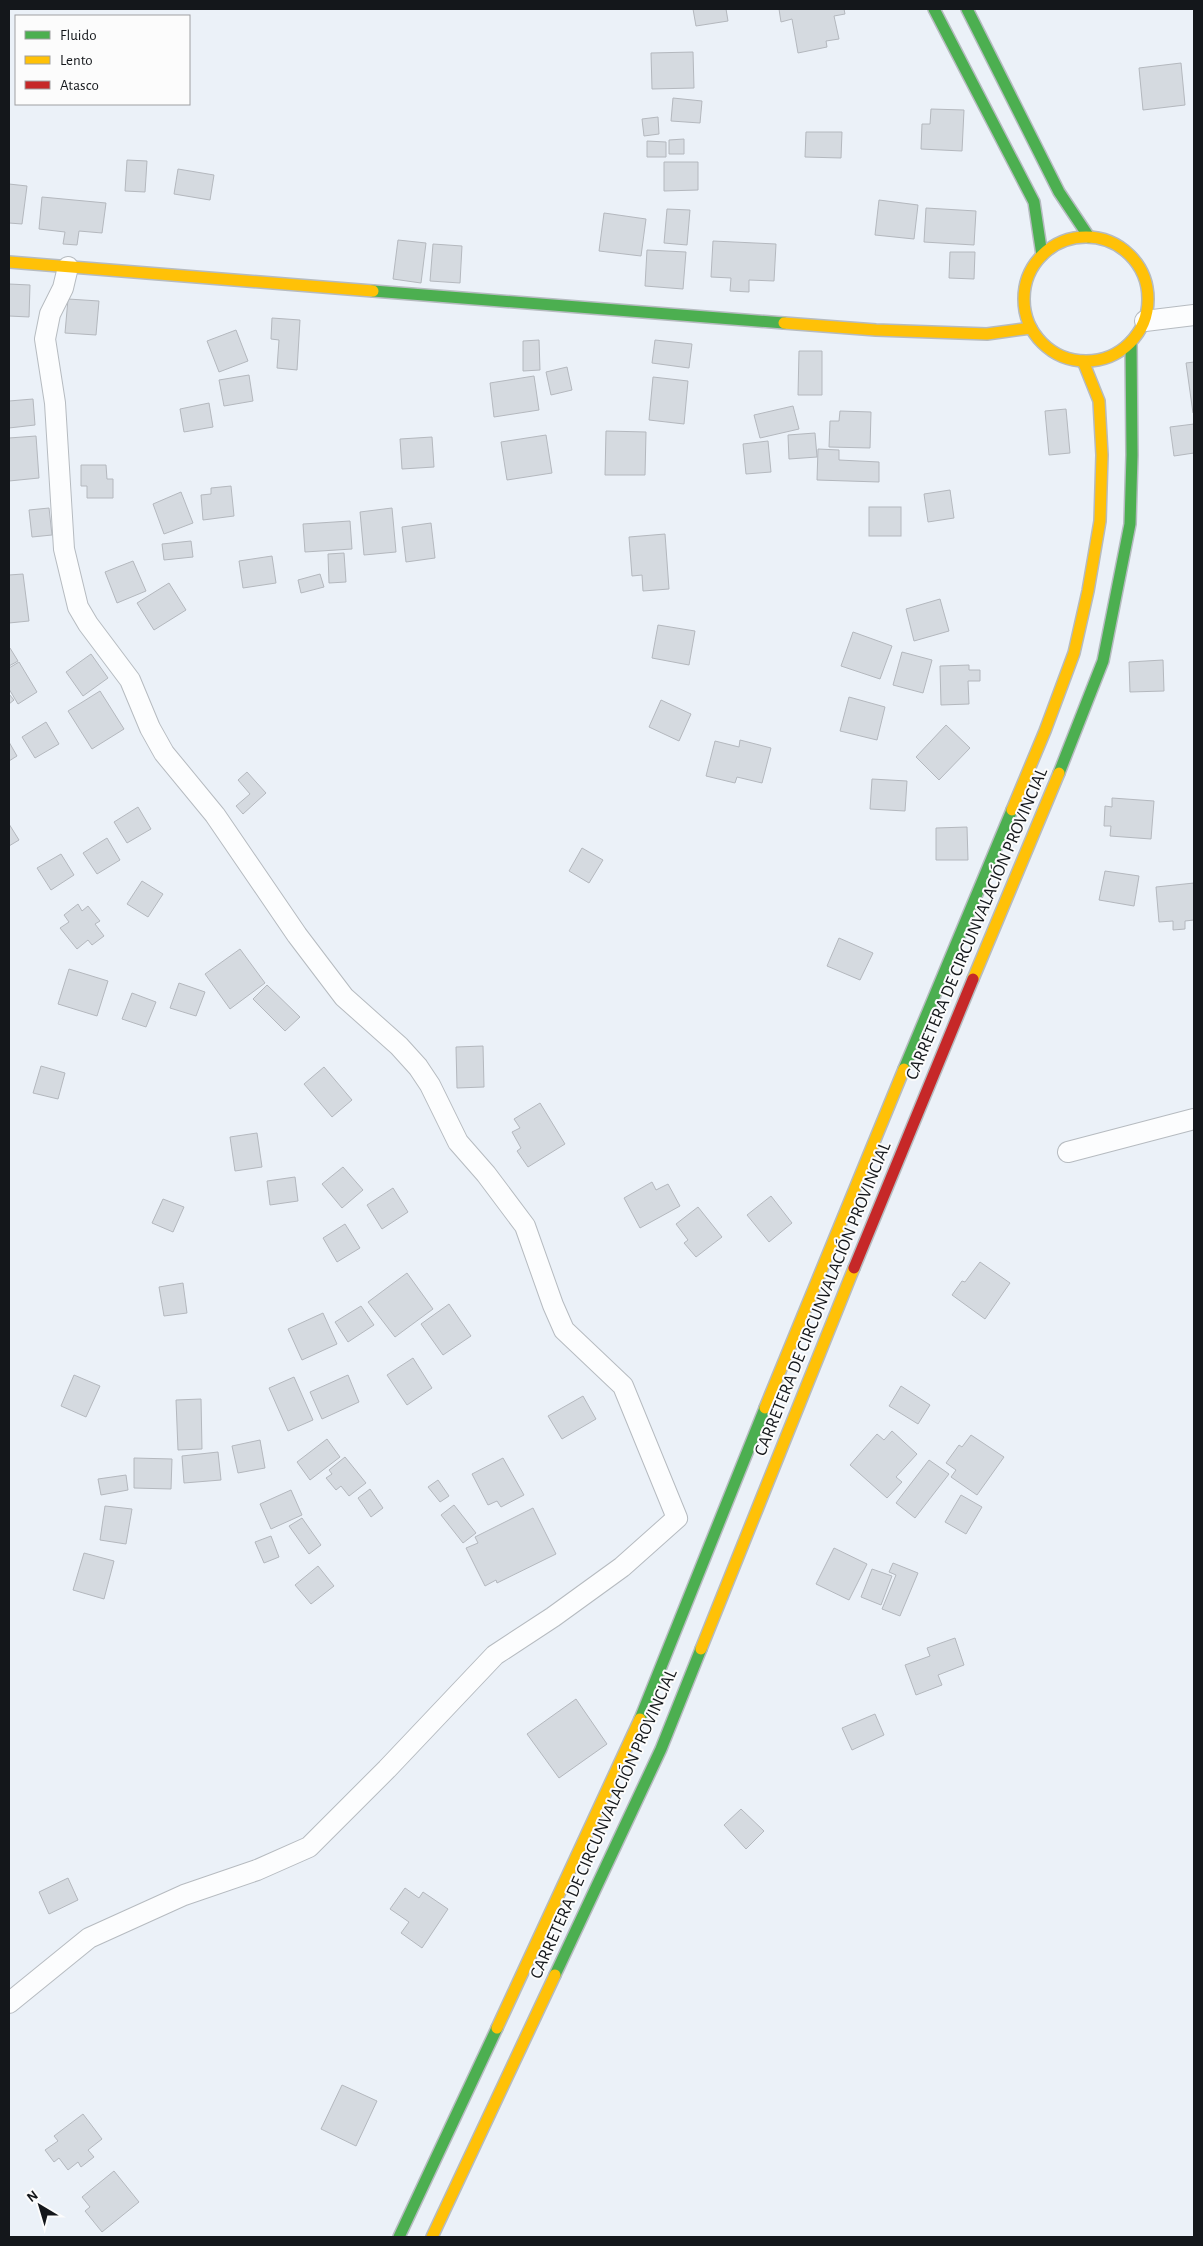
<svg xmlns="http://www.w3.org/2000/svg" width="1203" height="2246" viewBox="0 0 1203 2246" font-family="'Alegreya Sans',sans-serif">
<rect width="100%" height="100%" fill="#ebf1f8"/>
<!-- building -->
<g fill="#d5dae0" stroke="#b4b8be">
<path d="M 693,9 L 726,9 L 728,21 L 696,26 Z"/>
<path d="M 779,9 L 844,9 L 845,14 L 834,16 L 839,39 L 826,41 L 827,47 L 798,53 L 792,19 L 781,22 Z"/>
<path d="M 693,52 L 694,88 L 652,89 L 651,53 Z"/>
<path d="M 1181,63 L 1185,105 L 1143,110 L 1139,68 Z"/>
<path d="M 673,98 L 702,101 L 700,123 L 671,121 Z"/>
<path d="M 931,109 L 964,110 L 962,151 L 921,149 L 922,124 L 930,124 Z"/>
<path d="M 658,117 L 659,134 L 644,136 L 642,119 Z"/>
<path d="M 806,132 L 842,132 L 841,158 L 805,157 Z"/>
<path d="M 684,139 L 684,154 L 669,154 L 669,140 Z"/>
<path d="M 647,141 L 666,142 L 666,157 L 647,157 Z"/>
<path d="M 127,160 L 147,161 L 145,192 L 125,191 Z"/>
<path d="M 664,162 L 698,162 L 698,190 L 664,191 Z"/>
<path d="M 178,169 L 214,175 L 210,200 L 174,194 Z"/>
<path d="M 9,184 L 27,186 L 22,224 L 9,223 Z"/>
<path d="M 42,197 L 106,203 L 102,233 L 79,231 L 77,245 L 63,244 L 65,232 L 39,229 Z"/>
<path d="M 879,200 L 918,205 L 914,239 L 875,235 Z"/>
<path d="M 926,208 L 976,211 L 974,245 L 924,242 Z"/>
<path d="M 667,209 L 690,210 L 687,245 L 664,243 Z"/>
<path d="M 604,213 L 646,219 L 641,256 L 599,251 Z"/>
<path d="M 398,240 L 426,243 L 421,283 L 393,279 Z"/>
<path d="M 713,241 L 776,244 L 774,281 L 749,280 L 749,292 L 730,291 L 731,278 L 711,277 Z"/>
<path d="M 433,244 L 462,246 L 460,283 L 430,281 Z"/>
<path d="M 647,250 L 686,252 L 683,289 L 645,286 Z"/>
<path d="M 950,252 L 975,252 L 974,279 L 949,278 Z"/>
<path d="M 9,284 L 30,285 L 29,317 L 9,316 Z"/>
<path d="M 68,299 L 99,301 L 96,335 L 65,333 Z"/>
<path d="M 272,318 L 300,320 L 297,370 L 277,368 L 279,340 L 271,339 Z"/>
<path d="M 236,330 L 248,361 L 219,372 L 207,341 Z"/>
<path d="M 539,340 L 540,370 L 523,371 L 523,341 Z"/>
<path d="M 655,340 L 692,344 L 689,368 L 652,363 Z"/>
<path d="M 799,351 L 822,351 L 822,395 L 798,395 Z"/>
<path d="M 1194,362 L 1194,413 L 1193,413 L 1186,363 Z"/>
<path d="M 567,367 L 572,390 L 551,395 L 546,372 Z"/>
<path d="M 249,375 L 253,401 L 224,406 L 219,380 Z"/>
<path d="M 534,376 L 539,410 L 494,417 L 490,383 Z"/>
<path d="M 653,377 L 688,381 L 684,424 L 649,420 Z"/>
<path d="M 33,399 L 35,425 L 9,428 L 9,401 Z"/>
<path d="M 209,403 L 213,427 L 184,432 L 180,409 Z"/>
<path d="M 793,406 L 799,429 L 760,438 L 754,415 Z"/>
<path d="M 1066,409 L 1070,453 L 1049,455 L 1045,411 Z"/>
<path d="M 840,411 L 871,412 L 870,448 L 829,447 L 830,421 L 839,421 Z"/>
<path d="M 1194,424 L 1194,453 L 1174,456 L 1170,427 Z"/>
<path d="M 606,431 L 646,432 L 645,475 L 605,475 Z"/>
<path d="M 815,433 L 817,457 L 789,459 L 788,435 Z"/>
<path d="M 546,435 L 552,473 L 507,480 L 501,442 Z"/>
<path d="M 36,436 L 39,478 L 9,481 L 9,438 Z"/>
<path d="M 432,437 L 434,467 L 402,469 L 400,439 Z"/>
<path d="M 768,441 L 771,472 L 746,474 L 743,444 Z"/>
<path d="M 818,449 L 839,450 L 839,460 L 879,462 L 879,482 L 817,480 Z"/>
<path d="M 81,465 L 106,465 L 107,479 L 113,479 L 113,498 L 87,498 L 87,486 L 81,486 Z"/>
<path d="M 231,486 L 234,516 L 203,520 L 201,495 L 211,494 L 211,488 Z"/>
<path d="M 950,490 L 954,518 L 928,522 L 924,494 Z"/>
<path d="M 181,492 L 193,523 L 164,534 L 153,504 Z"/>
<rect x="869" y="507" width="32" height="29"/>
<path d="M 49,508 L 52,535 L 32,537 L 29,510 Z"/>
<path d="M 392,508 L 396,552 L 364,555 L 360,512 Z"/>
<path d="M 350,521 L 352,549 L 305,552 L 303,524 Z"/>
<path d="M 431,523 L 435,558 L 406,562 L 402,527 Z"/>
<path d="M 665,534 L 669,589 L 643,591 L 642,575 L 632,576 L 629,537 Z"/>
<path d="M 191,541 L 193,557 L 164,560 L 162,544 Z"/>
<path d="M 344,553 L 346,582 L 329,583 L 328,554 Z"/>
<path d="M 272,556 L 276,583 L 243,588 L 239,561 Z"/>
<path d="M 133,561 L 146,591 L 117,603 L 105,572 Z"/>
<path d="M 23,574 L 29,621 L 9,623 L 9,575 Z"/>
<path d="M 320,574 L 324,587 L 301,593 L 298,580 Z"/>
<path d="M 169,583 L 186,610 L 154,630 L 137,603 Z"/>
<path d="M 940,599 L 949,631 L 914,641 L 906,609 Z"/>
<path d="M 658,625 L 695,631 L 689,665 L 652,658 Z"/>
<path d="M 853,632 L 892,646 L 880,679 L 841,666 Z"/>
<path d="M 10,648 L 18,661 L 9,666 L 9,649 Z"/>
<path d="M 902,652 L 932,660 L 923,693 L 893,685 Z"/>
<path d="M 91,654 L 108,678 L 83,696 L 66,672 Z"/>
<path d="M 1163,660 L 1164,691 L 1130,692 L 1129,662 Z"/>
<path d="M 19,662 L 37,692 L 18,704 L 9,689 L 9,668 Z"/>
<path d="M 969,665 L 969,670 L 980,670 L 980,681 L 968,681 L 969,704 L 941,705 L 940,666 Z"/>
<path d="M 100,691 L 124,729 L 92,749 L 68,711 Z"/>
<path d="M 9,694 L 14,700 L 9,704 Z"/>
<path d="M 849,697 L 885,707 L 877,740 L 840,731 Z"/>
<path d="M 661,700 L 691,714 L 679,741 L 649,727 Z"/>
<path d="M 46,722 L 59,744 L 35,758 L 22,737 Z"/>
<path d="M 946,725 L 970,748 L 939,780 L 916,757 Z"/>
<path d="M 740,740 L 771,748 L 762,783 L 737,777 L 735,783 L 706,776 L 715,741 L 739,747 Z"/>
<path d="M 9,742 L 17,756 L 9,761 Z"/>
<path d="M 247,772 L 266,793 L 243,814 L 236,806 L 250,794 L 238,780 Z"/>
<path d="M 872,779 L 907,781 L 905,811 L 870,809 Z"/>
<path d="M 1112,798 L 1154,801 L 1151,839 L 1110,836 L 1111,826 L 1104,826 L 1105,806 L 1112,807 Z"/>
<path d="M 138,807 L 151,829 L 127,843 L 114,822 Z"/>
<path d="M 9,824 L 19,840 L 9,846 Z"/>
<path d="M 967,827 L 968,860 L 936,860 L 936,828 Z"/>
<path d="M 107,838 L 120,860 L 97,874 L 83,853 Z"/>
<path d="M 582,848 L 603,860 L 589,883 L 569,871 Z"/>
<path d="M 61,854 L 74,875 L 51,890 L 37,868 Z"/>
<path d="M 1105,871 L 1139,876 L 1134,906 L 1099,900 Z"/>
<path d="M 142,881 L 163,894 L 148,917 L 127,904 Z"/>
<path d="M 1194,883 L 1194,920 L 1185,921 L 1185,929 L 1173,930 L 1173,921 L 1159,922 L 1156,887 Z"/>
<path d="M 78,904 L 82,911 L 88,906 L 100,921 L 95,924 L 104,936 L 92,945 L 88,940 L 77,949 L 60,928 L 69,922 L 64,915 Z"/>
<path d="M 839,938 L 873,953 L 860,980 L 827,966 Z"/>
<path d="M 240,949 L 265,983 L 230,1009 L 205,974 Z"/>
<path d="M 69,969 L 108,981 L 97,1016 L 58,1004 Z"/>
<path d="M 179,983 L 205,992 L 196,1016 L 170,1008 Z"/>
<path d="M 267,985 L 300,1017 L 285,1031 L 253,999 Z"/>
<path d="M 132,993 L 156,1002 L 146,1027 L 122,1019 Z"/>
<path d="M 483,1046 L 484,1087 L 457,1088 L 456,1047 Z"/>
<path d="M 41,1066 L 65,1073 L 58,1099 L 33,1093 Z"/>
<path d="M 324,1067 L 352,1100 L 332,1117 L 304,1084 Z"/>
<path d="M 540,1103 L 565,1144 L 528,1167 L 517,1151 L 521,1148 L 512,1132 L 520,1128 L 514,1119 Z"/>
<path d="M 257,1133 L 262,1167 L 235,1171 L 230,1137 Z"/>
<path d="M 343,1167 L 363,1190 L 342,1208 L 322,1184 Z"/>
<path d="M 295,1177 L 298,1201 L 270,1205 L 267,1181 Z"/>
<path d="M 652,1182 L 656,1190 L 668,1184 L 680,1206 L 640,1228 L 624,1198 Z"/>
<path d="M 393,1188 L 408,1212 L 382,1229 L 367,1205 Z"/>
<path d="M 771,1196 L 792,1223 L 769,1242 L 747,1215 Z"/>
<path d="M 163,1199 L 184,1207 L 173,1232 L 152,1223 Z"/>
<path d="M 698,1207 L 722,1237 L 696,1257 L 684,1243 L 688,1240 L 676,1224 Z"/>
<path d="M 345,1224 L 360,1248 L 337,1262 L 323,1238 Z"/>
<path d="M 980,1262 L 1010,1283 L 985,1319 L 952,1295 L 962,1281 L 965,1282 Z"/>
<path d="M 407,1273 L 433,1309 L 395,1337 L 368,1302 Z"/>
<path d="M 183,1283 L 187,1313 L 164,1316 L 159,1287 Z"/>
<path d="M 449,1304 L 471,1336 L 443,1355 L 421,1324 Z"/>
<path d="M 361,1306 L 374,1325 L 348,1342 L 335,1322 Z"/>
<path d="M 323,1313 L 337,1344 L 302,1360 L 288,1329 Z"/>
<path d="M 413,1358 L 432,1388 L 407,1405 L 387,1375 Z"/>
<path d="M 74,1375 L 100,1386 L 86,1417 L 61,1406 Z"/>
<path d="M 348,1375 L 359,1402 L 322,1419 L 310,1392 Z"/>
<path d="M 294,1377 L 313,1420 L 288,1431 L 269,1388 Z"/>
<path d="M 901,1386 L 930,1405 L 918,1424 L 889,1406 Z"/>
<path d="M 583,1396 L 596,1419 L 562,1439 L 548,1416 Z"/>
<path d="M 201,1399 L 202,1449 L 178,1450 L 176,1400 Z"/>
<path d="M 892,1431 L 917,1454 L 896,1477 L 902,1482 L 887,1498 L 850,1465 L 877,1434 L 884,1440 Z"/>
<path d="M 971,1435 L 1004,1457 L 977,1495 L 951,1477 L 956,1470 L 946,1463 L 959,1445 L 962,1447 Z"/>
<path d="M 327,1439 L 340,1457 L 310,1480 L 297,1462 Z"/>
<path d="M 260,1440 L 265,1468 L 238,1473 L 232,1446 Z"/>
<path d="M 218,1452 L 221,1480 L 184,1483 L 182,1456 Z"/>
<path d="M 345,1457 L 366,1483 L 349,1496 L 341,1486 L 336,1490 L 326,1478 L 332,1474 L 329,1470 Z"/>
<path d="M 134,1458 L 172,1459 L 171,1489 L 134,1488 Z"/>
<path d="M 503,1458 L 524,1495 L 501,1507 L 497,1501 L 488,1505 L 472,1474 Z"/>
<path d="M 929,1460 L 949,1474 L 915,1518 L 896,1503 Z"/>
<path d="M 126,1475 L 128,1490 L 101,1495 L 98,1479 Z"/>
<path d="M 438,1480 L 449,1496 L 440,1502 L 428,1487 Z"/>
<path d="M 370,1489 L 383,1508 L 371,1517 L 358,1498 Z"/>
<path d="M 291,1490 L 302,1515 L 271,1529 L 260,1504 Z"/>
<path d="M 961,1495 L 982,1507 L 966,1534 L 945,1522 Z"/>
<path d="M 454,1505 L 476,1533 L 463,1543 L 441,1515 Z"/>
<path d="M 105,1506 L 132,1509 L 126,1544 L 100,1540 Z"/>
<path d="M 533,1508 L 556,1554 L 497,1583 L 496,1580 L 485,1586 L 466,1548 L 478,1543 L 475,1537 Z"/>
<path d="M 302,1518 L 321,1545 L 309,1554 L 289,1526 Z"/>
<path d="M 271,1536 L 279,1557 L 264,1563 L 255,1542 Z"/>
<path d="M 834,1548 L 867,1564 L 849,1600 L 816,1584 Z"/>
<path d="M 84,1553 L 114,1561 L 104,1599 L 73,1590 Z"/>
<path d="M 893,1563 L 918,1573 L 900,1616 L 882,1609 L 896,1575 L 889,1572 Z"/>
<path d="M 318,1566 L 334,1586 L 311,1604 L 295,1585 Z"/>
<path d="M 872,1569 L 892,1576 L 881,1605 L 861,1597 Z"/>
<path d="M 955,1638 L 964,1665 L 938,1675 L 942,1685 L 916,1695 L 905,1665 L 930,1656 L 927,1648 Z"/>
<path d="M 576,1699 L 607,1744 L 559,1778 L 527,1734 Z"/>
<path d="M 875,1714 L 884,1735 L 852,1750 L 842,1728 Z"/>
<path d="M 741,1809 L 764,1831 L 746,1849 L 724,1825 Z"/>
<path d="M 68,1878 L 78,1900 L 49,1914 L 39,1892 Z"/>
<path d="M 405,1888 L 419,1898 L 423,1892 L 448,1909 L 422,1948 L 401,1933 L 409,1922 L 390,1909 Z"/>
<path d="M 342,2085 L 377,2101 L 356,2146 L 321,2129 Z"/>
<path d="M 83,2114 L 102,2139 L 88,2150 L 94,2157 L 81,2167 L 78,2162 L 68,2170 L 59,2158 L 54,2162 L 45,2150 L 58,2141 L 54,2136 Z"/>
<path d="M 114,2171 L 139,2202 L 102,2232 L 85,2211 L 90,2207 L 82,2197 Z"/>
</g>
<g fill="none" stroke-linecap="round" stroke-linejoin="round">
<defs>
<g id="street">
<path d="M 1145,321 L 1194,315"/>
<path d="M 1068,1152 L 1194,1119"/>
<path d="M 9,2003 L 89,1938 L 184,1895 L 257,1870 L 309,1847 L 387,1769 L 495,1655 L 553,1617 L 622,1567 L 677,1518 L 623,1386 L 564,1330 L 553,1305 L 525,1226 L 486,1174 L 458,1142 L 430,1085 L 418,1067 L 399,1046 L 344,997 L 297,935 L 215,815 L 164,753 L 150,728 L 130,680 L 88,624 L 78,607 L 64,549 L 55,403 L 45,339 L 50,314 L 63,288 L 68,267"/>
</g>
<g id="fast">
<path d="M 934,9 L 1034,202 L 1042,255"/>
<path d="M 967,9 L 1059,192 L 1089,237"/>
<path d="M 373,291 L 784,323"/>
<path d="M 1059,773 L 1103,661 L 1130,524 L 1132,455 L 1131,342"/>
<path d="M 904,1069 L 1012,810"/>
<path d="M 640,1719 L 765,1408"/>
<path d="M 555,1975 L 661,1749 L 701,1649"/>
<path d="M 399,2237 L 497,2028"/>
</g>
<g id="slow">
<circle cx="1086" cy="299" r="62"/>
<path d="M 9,262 L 373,291"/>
<path d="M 784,323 L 876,330 L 987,334 L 1031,328"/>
<path d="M 1012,810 L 1045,731 L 1074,653 L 1088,591 L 1100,521 L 1102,455 L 1099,401 L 1083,361"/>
<path d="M 973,979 L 1059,773"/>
<path d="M 765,1408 L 904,1069"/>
<path d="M 701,1649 L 854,1268"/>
<path d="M 497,2028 L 640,1719"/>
<path d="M 432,2237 L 555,1975"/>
</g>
<path id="jam" d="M 854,1268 L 973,979"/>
</defs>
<!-- street casing -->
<use href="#street" stroke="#b6bbc0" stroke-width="22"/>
<!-- fast casing -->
<use href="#fast" stroke="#b6bbc0" stroke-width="14"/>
<!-- slow casing -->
<use href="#slow" stroke="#b6bbc0" stroke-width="14"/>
<!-- jam casing -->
<use href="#jam" stroke="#b6bbc0" stroke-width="14"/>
<!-- street -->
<use href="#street" stroke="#fcfdfe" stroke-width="20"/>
<!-- fast -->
<use href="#fast" stroke="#4caf50" stroke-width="11"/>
<!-- slow -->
<use href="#slow" stroke="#ffc107" stroke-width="11"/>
<!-- jam -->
<use href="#jam" stroke="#c62828" stroke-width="11"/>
</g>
<g text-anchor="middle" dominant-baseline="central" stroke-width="4" stroke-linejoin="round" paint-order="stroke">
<!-- street labels -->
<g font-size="18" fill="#14171b" stroke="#fcfcfc">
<text transform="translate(977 924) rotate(-67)">CARRETERA DE CIRCUNVALACIÓN PROVINCIAL</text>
<text transform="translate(823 1299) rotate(-68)">CARRETERA DE CIRCUNVALACIÓN PROVINCIAL</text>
<text transform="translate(604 1824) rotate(-66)">CARRETERA DE CIRCUNVALACIÓN PROVINCIAL</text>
</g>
</g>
<!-- border -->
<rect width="1203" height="2246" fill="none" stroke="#14171b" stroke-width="20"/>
<!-- legend -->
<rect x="15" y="15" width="175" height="90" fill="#fcfcfc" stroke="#9fa0a2"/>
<rect x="25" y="31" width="25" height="8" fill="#4caf50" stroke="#9fa0a2"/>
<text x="60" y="40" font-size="15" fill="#14171b">Fluido</text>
<rect x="25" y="56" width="25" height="8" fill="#ffc107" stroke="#9fa0a2"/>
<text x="60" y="65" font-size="15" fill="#14171b">Lento</text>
<rect x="25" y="81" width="25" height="8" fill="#c62828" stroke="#9fa0a2"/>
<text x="60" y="90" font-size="15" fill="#14171b">Atasco</text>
<!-- north arrow -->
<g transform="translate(40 2206) rotate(322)" stroke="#fcfcfc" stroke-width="4" paint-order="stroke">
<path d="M0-4L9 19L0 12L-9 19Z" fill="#14171b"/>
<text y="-8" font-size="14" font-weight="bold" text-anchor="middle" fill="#14171b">N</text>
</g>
</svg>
